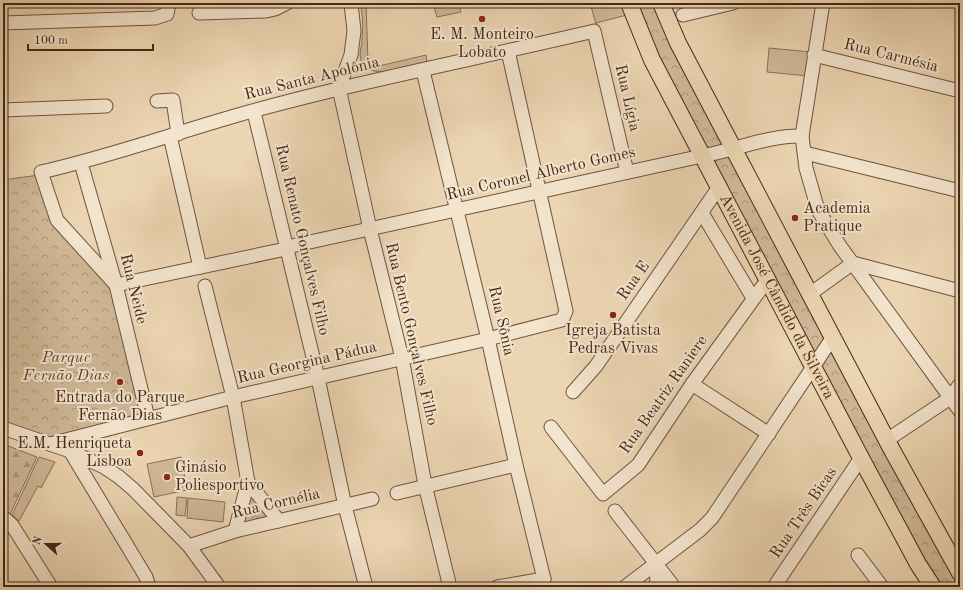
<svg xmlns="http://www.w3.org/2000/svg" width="963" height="590" viewBox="0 0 963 590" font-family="'Old Standard TT',serif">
<defs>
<pattern id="forest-firs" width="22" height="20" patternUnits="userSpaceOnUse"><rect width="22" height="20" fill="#d0b898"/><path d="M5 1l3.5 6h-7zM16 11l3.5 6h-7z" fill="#ab967b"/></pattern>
<pattern id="park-crowns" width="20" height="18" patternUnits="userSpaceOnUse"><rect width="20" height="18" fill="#d0b898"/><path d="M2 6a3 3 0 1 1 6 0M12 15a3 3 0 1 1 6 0" fill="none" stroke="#ab967b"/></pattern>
</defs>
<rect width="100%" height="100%" fill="#ecd5b2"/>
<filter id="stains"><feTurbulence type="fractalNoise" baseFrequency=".005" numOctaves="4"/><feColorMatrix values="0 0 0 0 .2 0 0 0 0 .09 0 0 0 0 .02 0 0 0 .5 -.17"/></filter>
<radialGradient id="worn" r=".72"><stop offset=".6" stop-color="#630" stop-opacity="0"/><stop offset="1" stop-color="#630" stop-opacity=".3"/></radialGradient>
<!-- green -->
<g fill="#d0b898" stroke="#8a7058">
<path d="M 360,3 L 366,3 L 368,62 L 379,66 L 426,55 L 427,62 C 411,66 362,85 360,55 C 360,50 362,45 362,40 C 363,27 363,15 360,3 Z"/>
<path d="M 433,3 L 459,3 L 461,12 L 437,17 Z"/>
<path d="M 590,3 L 623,3 L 627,15 L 596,23 L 596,24 Z"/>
<path d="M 769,48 L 811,52 L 808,76 L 767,72 Z"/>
<path d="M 39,457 L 55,462 L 41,488 L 38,486 L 19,521 L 12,515 Z"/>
<path d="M 181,457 L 187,490 L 154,497 L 147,464 Z"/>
<path d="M 177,497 L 187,498 L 185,516 L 176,515 Z"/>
<path d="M 188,498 L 225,502 L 223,522 L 187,518 Z"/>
</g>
<!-- forest -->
<path fill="url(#forest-firs)" stroke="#8a7058" d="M 3,444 L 37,457 L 10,514 L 3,510 Z"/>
<!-- park -->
<g fill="url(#park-crowns)" stroke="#8a7058">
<path d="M 633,3 L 657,3 L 727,145 L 705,149 L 690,122 Z"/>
<path d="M 729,155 L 826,335 L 814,358 L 714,165 L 718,158 Z"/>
<path d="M 39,175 L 53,217 L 110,283 L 143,414 L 51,439 L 3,425 L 3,180 Z"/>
<path d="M 832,346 L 960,579 L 959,587 L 938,587 L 818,367 Z"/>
<path d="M 248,488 L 271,517 L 243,525 Z"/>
</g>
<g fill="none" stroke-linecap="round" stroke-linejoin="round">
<defs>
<g id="minor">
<path d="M 351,3 L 354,31 L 351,55 L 339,88 L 370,229 L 402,358 L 425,485 L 450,587"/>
<path d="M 823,3 L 802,136 L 806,168 L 818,210 L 840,246 L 960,411"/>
<path d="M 199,13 L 266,11 L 275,9 L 287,3"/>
<path d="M 683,15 L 733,3"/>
<path d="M 3,23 L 155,18 L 167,14 L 169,3"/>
<path d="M 814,55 L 960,91"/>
<path d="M 423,71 L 488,339 L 516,465 L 544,579"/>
<path d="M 157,101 L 173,100 L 178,134"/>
<path d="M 3,110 L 106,106"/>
<path d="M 254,112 L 318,378 L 345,506 L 366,587"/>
<path d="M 170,136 L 200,267"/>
<path d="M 805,153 L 960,191"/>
<path d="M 83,170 L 116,285 L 148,418"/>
<path d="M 702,213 L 753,298"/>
<path d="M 287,247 L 711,154 C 740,148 772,135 802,136"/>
<path d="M 281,250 L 116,285 L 57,220 L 41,172 C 108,157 172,134 238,115 C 355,82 476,59 594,31 L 627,172"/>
<path d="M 205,286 L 233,397 L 248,482 L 235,531"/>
<path d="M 810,294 L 853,263 L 960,291"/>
<path d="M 692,384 L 769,434"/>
<path d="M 573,392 L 596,366 L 719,187"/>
<path d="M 551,427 L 603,494 L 638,465 L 692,384 L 768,279"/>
<path d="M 3,428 L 70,451 L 104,467 L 119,477 L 133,489 L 189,546 L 219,587"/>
<path d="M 887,440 L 950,398 L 960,384"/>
<path d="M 50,444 L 233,397 L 488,339 L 562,320 L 566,311 L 508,51"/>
<path d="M 70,451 L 146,577 L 149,587"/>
<path d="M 248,482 L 279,521"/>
<path d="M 397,493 L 516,465"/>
<path d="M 615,511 L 674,587"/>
<path d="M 3,517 L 12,525 L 51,587"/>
<path d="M 189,546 L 235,531 L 372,499"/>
<path d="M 858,555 L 882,587"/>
<path d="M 656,563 L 657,587"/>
<path d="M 497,587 L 544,579"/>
<path d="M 625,587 L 700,530 L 712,518 L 833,337"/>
<path d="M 774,587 L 861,458"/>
</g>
<g id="major">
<path id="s1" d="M 629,3 L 652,60 L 861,458 L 918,564 L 933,587"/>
<path d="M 661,3 L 678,43 L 742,165 L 892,450 L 960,573"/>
</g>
</defs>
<!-- minor casing -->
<use href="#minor" stroke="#6f543f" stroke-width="15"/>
<!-- major casing -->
<use href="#major" stroke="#452919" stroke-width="18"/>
<!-- minor -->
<use href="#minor" stroke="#f3e4cd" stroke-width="13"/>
<!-- major -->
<use href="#major" stroke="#ecd5b2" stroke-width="16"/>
</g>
<!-- markers -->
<g fill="#8f2418" stroke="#f3e4cd" stroke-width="1.5">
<circle cx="482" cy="19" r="4"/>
<circle cx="795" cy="218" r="4"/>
<circle cx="613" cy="315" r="4"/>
<circle cx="120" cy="382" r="4"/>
<circle cx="140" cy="453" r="4"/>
<circle cx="167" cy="477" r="4"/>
</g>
<g text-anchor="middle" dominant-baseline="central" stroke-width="4" stroke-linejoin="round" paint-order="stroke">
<!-- poi labels -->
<g font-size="16" fill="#452919" stroke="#f3e4cd">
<text x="482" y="35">E. M. Monteiro<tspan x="482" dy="18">Lobato</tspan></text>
<text x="803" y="209" text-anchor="start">Academia<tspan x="803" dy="18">Pratique</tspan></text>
<text x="613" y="331">Igreja Batista<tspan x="613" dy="18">Pedras Vivas</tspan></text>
<text x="120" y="398">Entrada do Parque<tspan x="120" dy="18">Fernão Dias</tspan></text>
<text x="132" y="444" text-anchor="end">E.M. Henriqueta<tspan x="132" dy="18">Lisboa</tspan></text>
<text x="175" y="468" text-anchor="start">Ginásio<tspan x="175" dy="18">Poliesportivo</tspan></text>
</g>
<!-- street labels -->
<g font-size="16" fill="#452919" stroke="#f3e4cd">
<text transform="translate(891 56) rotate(14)">Rua Carmésia</text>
<text transform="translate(312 79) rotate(-14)">Rua Santa Apolônia</text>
<text transform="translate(627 98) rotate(77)">Rua Lígia</text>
<text transform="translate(541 174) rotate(-13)">Rua Coronel Alberto Gomes</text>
<text transform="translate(302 240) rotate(77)">Rua Renato Gonçalves Filho</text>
<text transform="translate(634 281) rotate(-55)">Rua E</text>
<text transform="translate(133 289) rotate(76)">Rua Neide</text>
<text stroke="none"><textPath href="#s1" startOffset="329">Avenida José Cândido da Silveira</textPath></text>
<text transform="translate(501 321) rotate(77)">Rua Sônia</text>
<text transform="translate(411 334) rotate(77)">Rua Bento Gonçalves Filho</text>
<text transform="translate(307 363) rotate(-13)">Rua Georgina Pádua</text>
<text transform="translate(664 395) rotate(-55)">Rua Beatriz Raniere</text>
<text transform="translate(276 504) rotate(-13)">Rua Cornélia</text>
<text transform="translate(804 513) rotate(-56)">Rua Três Bicas</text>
</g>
<!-- park labels -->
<g font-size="16" font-style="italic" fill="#614632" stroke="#f3e4cd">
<text x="66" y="358">Parque<tspan x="66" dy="18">Fernão Dias</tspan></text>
</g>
</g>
<!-- margin -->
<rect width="963" height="590" fill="none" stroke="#ecd5b2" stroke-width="16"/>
<rect x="4" y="4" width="955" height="582" fill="none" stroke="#452919" stroke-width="2"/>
<rect x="8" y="8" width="947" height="574" fill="none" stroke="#452919"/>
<!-- north arrow -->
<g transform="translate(46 544) rotate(291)" stroke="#f3e4cd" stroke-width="3" paint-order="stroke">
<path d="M0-3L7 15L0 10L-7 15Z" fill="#452919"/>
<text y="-6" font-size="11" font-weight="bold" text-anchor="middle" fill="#452919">N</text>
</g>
<!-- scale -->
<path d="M28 44v6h125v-6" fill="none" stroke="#452919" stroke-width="2"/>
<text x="34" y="44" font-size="12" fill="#452919" stroke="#f3e4cd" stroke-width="3" paint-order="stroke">100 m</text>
<rect width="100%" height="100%" filter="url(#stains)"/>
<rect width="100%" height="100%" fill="url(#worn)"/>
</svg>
